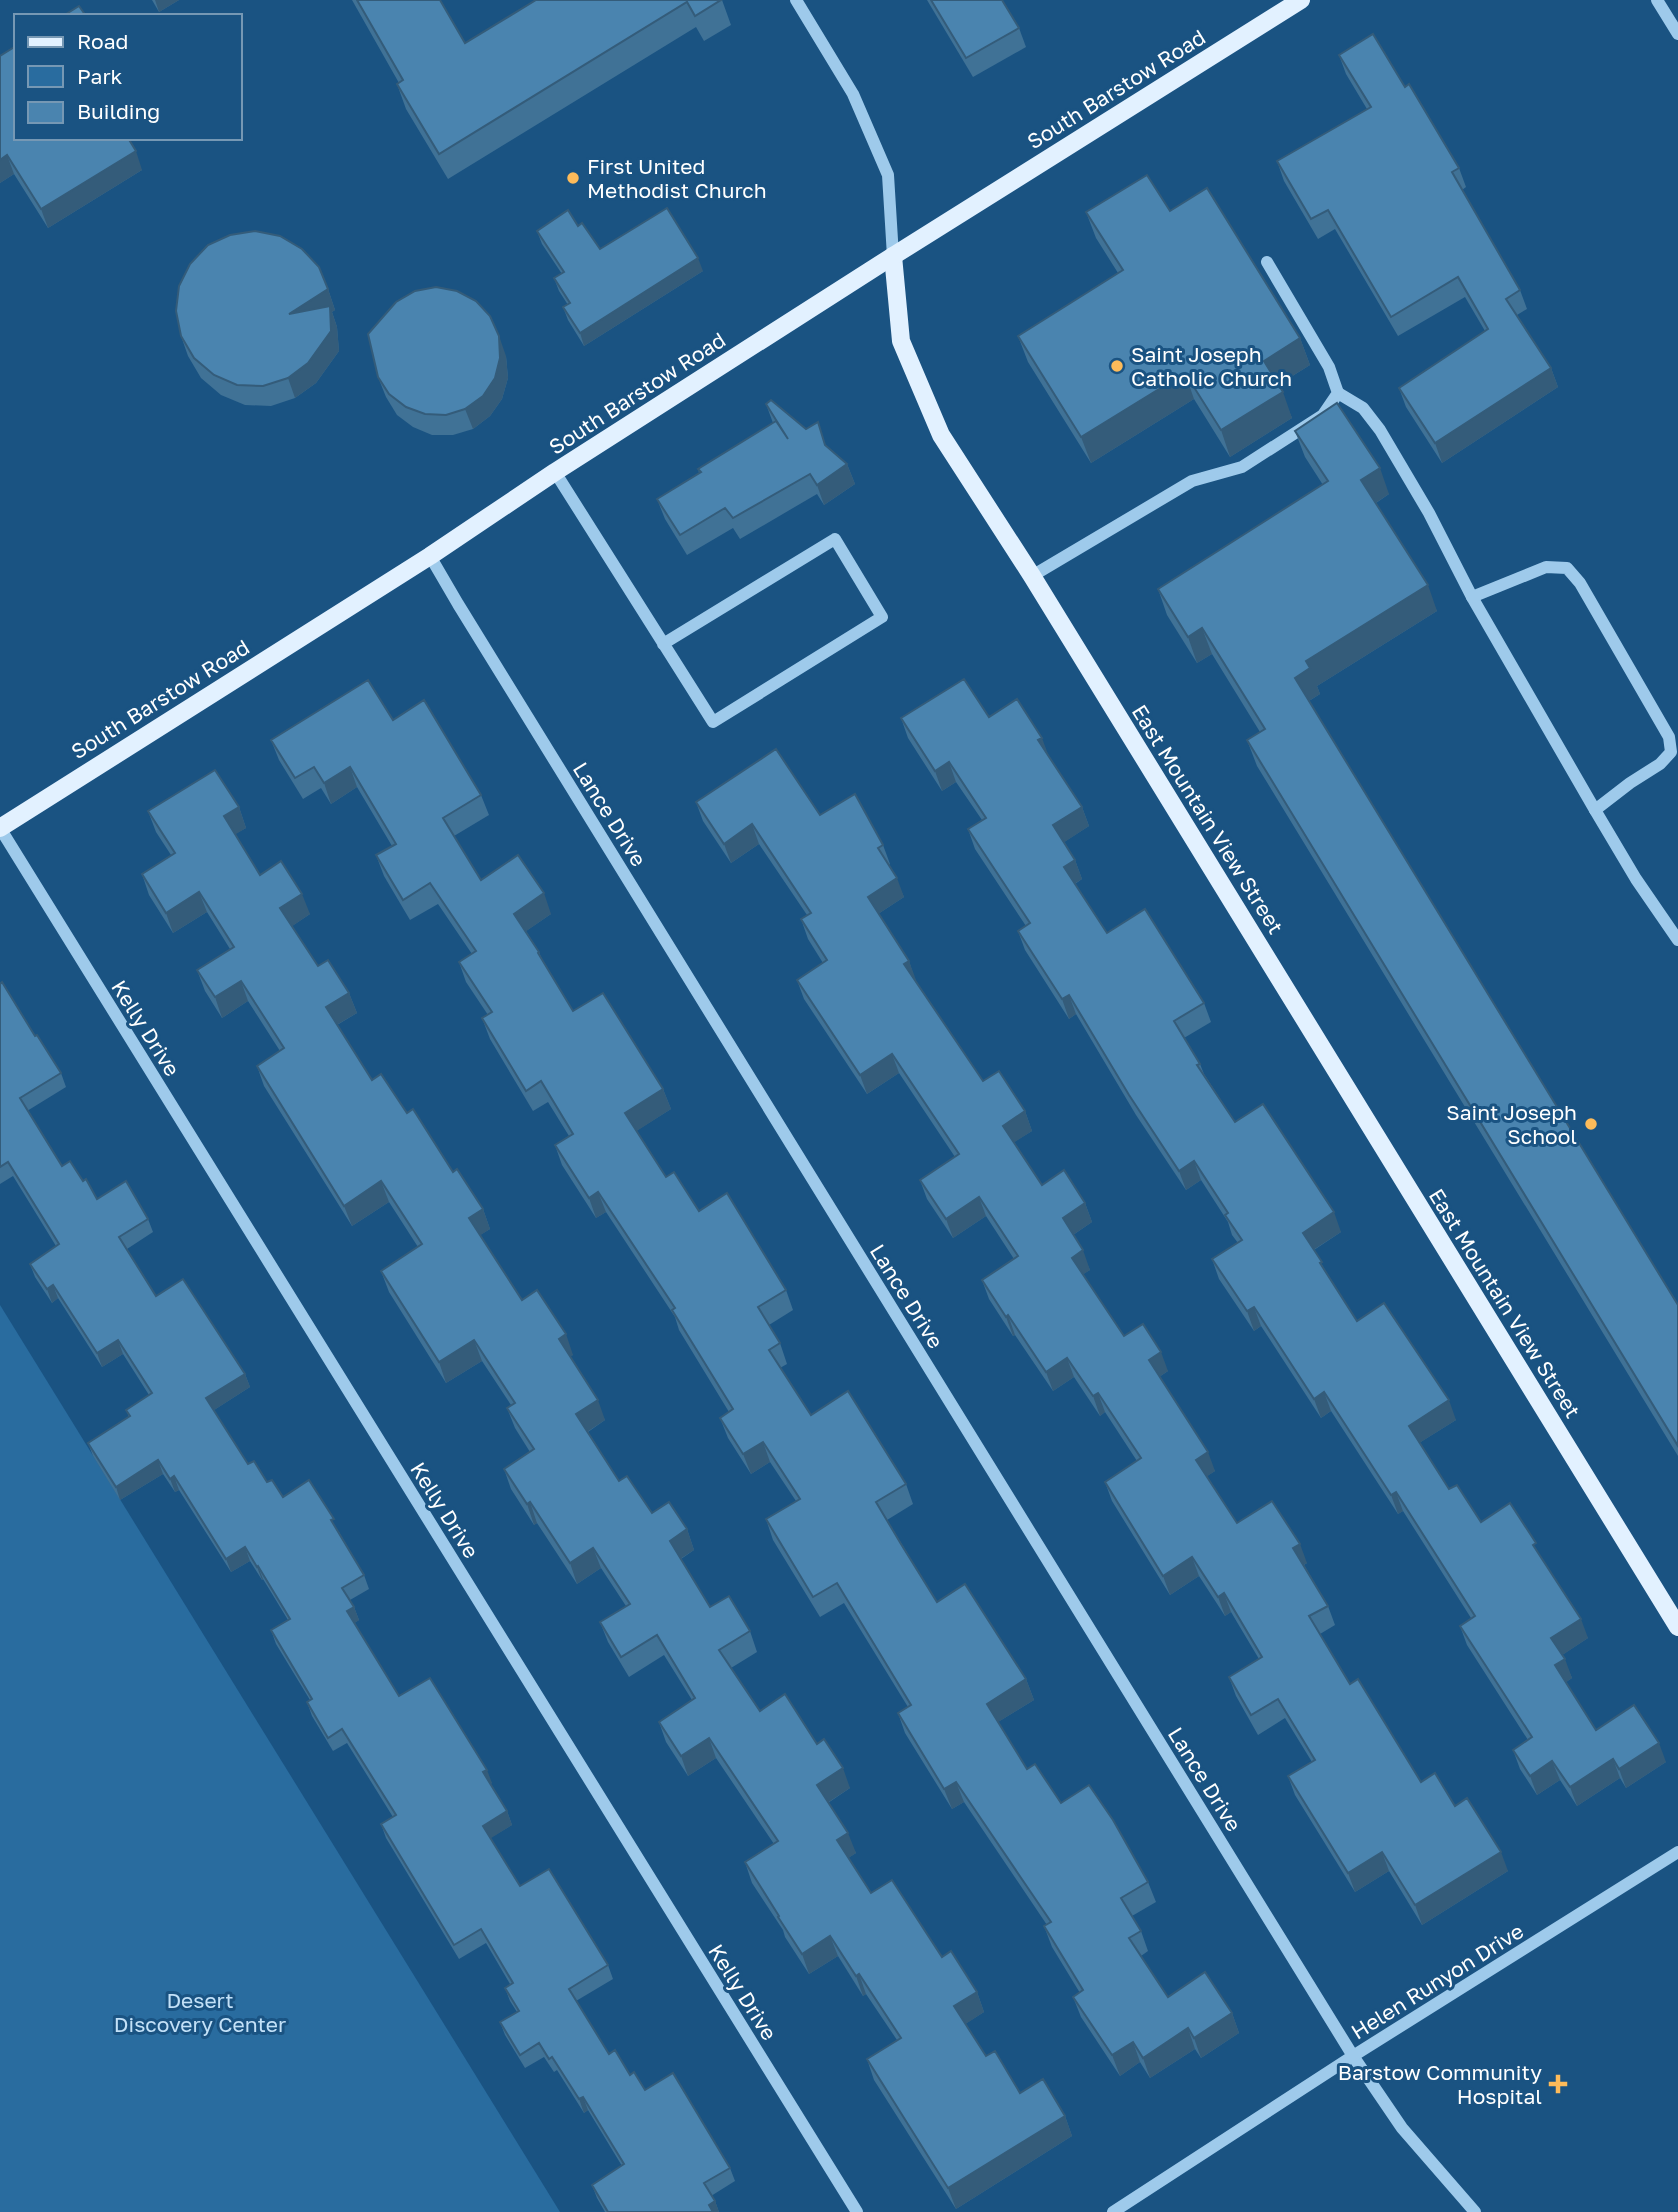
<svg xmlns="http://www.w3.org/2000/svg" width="1678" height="2212" viewBox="0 0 1678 2212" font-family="'Golos Text',sans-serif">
<rect width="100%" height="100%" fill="#1a5382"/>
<!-- green -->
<path fill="#296c9f" d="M 0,1305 L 560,2212 L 0,2212 Z"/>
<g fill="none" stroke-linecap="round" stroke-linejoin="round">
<!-- minor -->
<g stroke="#9ecaeb" stroke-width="12">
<path d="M 796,0 L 853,94 L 888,175 L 893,256"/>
<path d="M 1657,0 L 1678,34"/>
<path d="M 1338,393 L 1363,408 L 1380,430 L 1429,513 L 1472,597 L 1595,810 L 1636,879 L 1678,940"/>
<path d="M 555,472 L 713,722 L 882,617 L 835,539 L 663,644"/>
<path d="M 430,556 L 458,604 L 1353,2056 L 1402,2128 L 1475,2212"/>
<path d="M 1032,576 L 1192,481 L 1242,467 L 1323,415 L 1338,393 L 1329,367 L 1267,262"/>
<path d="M 1472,597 L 1546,567 L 1567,568 L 1580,583 L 1669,737 L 1671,752 L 1660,764 L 1630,783 L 1595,810"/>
<path d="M 0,828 L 857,2212"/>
<path d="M 1113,2212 L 1353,2056 L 1678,1852"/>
</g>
<!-- major -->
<g stroke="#e2f1ff" stroke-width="18">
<path d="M 893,256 L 901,341 L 941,435 L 1032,576 L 1678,1627"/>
<path d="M 0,828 L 430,556 L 555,472 L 893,256 L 1301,0"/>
</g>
</g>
<!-- wall -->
<g fill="#407296">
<path d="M 152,0 L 179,0 L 159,12 Z"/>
<path d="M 352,0 L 440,0 L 465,43 L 536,0 L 722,0 L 731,25 L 704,41 L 696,27 L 448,179 L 406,109 L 397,84 L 399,83 Z"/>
<path d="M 927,0 L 1002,0 L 1019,28 L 1026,47 L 973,77 Z"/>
<path d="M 1339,55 L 1405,87 L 1459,168 L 1466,187 L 1462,190 L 1520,290 L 1527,309 L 1517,315 L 1551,368 L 1558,387 L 1442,463 L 1406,407 L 1399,388 L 1485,331 L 1465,297 L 1398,336 L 1335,229 L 1318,239 L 1284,181 L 1277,161 L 1367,109 L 1346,74 Z"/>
<path d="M 0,56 L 142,170 L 48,228 L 14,174 L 0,183 Z"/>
<path d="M 1170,211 L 1300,338 L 1310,365 L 1278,385 L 1292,418 L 1230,457 L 1194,399 L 1091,463 L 1028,362 L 1018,336 L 1118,273 L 1096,238 L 1086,212 Z"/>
<path d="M 578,226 L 600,249 L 703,271 L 584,346 L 568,320 L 563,307 L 568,305 L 559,291 L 554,278 L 562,274 L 542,244 L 537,231 Z"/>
<path d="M 328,289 L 335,310 L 332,312 L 337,327 L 339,351 L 316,383 L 295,398 L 271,406 L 245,405 L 221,395 L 201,378 L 188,356 L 181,336 Z"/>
<path d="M 506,356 L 508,378 L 502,399 L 490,416 L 473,429 L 453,435 L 432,435 L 413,427 L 397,415 L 386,397 L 378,377 Z"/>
<path d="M 766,404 L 827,446 L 847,464 L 855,484 L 824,505 L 817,494 L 740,539 L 733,528 L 687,555 L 665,519 L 657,499 L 699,473 L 698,469 L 773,423 Z"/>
<path d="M 1295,431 L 1389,494 L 1376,503 L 1437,611 L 1317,686 L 1320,694 L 1309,701 L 1678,1305 L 1678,1456 L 1257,766 L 1247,740 L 1260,732 L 1212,654 L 1197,663 L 1167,615 L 1158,589 L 1323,485 L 1305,457 Z"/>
<path d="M 989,717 L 1048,755 L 1082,807 L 1089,826 L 1064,842 L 1075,860 L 1082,879 L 1075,884 L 1107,933 L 1204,1003 L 1211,1022 L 1184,1038 L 1200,1064 L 1204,1074 L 1235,1122 L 1341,1232 L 1314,1250 L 1326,1272 L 1357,1321 L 1456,1420 L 1419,1443 L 1449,1489 L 1481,1522 L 1540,1557 L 1588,1638 L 1562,1655 L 1572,1678 L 1566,1682 L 1596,1730 L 1666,1762 L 1626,1788 L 1620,1778 L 1577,1806 L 1560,1780 L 1537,1795 L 1520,1769 L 1513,1750 L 1528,1740 L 1467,1645 L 1460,1626 L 1471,1618 L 1403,1511 L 1398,1514 L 1331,1411 L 1321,1418 L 1261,1326 L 1254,1331 L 1219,1279 L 1212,1259 L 1238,1243 L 1232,1235 L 1228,1222 L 1201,1180 L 1186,1190 L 1136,1115 L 1076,1014 L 1069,1019 L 1025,950 L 1018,931 L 1026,926 L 975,849 L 968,829 L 982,820 L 956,782 L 942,791 L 908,738 L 901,718 Z"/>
<path d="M 393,720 L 481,795 L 489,815 L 454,836 L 481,880 L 551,914 L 526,931 L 539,952 L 543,962 L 573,1011 L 663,1089 L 671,1109 L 636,1131 L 666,1177 L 699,1211 L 786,1290 L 793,1310 L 769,1325 L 780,1343 L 787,1364 L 780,1368 L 811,1415 L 906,1484 L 913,1504 L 887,1520 L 937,1602 L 1026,1679 L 1034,1700 L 998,1722 L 1027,1769 L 1061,1803 L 1148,1882 L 1156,1902 L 1132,1916 L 1141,1931 L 1148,1951 L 1141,1956 L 1168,1997 L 1232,2013 L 1239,2033 L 1201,2058 L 1195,2049 L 1150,2078 L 1140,2062 L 1120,2076 L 1081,2017 L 1073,1997 L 1080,1993 L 1052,1947 L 1044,1926 L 1047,1925 L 964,1802 L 952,1809 L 905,1733 L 898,1713 L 908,1707 L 844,1603 L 820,1617 L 773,1540 L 766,1519 L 796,1501 L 770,1462 L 751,1474 L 728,1438 L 720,1418 L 729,1412 L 679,1330 L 675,1317 L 606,1212 L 596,1218 L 562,1165 L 555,1145 L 569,1136 L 548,1102 L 533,1111 L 490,1039 L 482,1018 L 488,1015 L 466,982 L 459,962 L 472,954 L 438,904 L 410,920 L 384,876 L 376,855 L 392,846 L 357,787 L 331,804 L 321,788 L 303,799 L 279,760 L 271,740 Z"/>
<path d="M 696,802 L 820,815 L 883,845 L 890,864 L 889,865 L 904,897 L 878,914 L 909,961 L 915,980 L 983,1081 L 1025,1111 L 1032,1131 L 1014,1142 L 1042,1185 L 1085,1203 L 1092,1222 L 1073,1235 L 1090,1270 L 1083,1274 L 1124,1336 L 1168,1371 L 1159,1377 L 1215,1471 L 1207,1476 L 1237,1523 L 1307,1563 L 1304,1565 L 1328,1606 L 1335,1625 L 1320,1634 L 1350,1684 L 1421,1782 L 1455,1806 L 1508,1871 L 1422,1925 L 1389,1871 L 1355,1892 L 1295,1795 L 1288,1776 L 1312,1762 L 1285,1718 L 1258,1735 L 1236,1696 L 1229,1677 L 1259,1659 L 1231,1612 L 1225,1616 L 1199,1576 L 1170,1595 L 1112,1501 L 1105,1482 L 1137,1461 L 1105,1412 L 1100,1416 L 1074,1377 L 1053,1391 L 1015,1335 L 1013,1336 L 989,1299 L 982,1280 L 1014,1259 L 986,1216 L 953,1238 L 927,1199 L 920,1180 L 955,1157 L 899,1073 L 867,1094 L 804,999 L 797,980 L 823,963 L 808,939 L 801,919 L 807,915 L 759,844 L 731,863 L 703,821 Z"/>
<path d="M 239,807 L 246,828 L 235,834 L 260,875 L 310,914 L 292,926 L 318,966 L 349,993 L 357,1013 L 337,1025 L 372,1080 L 407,1113 L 483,1209 L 490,1229 L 480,1235 L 522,1300 L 573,1355 L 570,1356 L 605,1420 L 588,1432 L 619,1481 L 652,1513 L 687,1529 L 694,1550 L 681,1559 L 710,1607 L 750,1631 L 757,1652 L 731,1668 L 760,1711 L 817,1744 L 850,1788 L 828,1803 L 856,1853 L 848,1858 L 871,1893 L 942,1957 L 977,1992 L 984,2012 L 965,2024 L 986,2056 L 1020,2093 L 1065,2116 L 1072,2136 L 956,2209 L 874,2080 L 867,2059 L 897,2040 L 866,1994 L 863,1996 L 838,1956 L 809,1974 L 785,1937 L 783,1930 L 752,1883 L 745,1862 L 774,1844 L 716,1758 L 688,1776 L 666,1742 L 659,1722 L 692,1700 L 664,1655 L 629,1677 L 608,1642 L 600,1622 L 626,1606 L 601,1568 L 577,1584 L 537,1523 L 534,1525 L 511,1489 L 504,1469 L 530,1452 L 515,1428 L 507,1408 L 511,1405 L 482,1361 L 446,1383 L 389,1292 L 381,1271 L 418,1247 L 389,1202 L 352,1226 L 264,1086 L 257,1066 L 280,1051 L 248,1001 L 222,1018 L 205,991 L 197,970 L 230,949 L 207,912 L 173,933 L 149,895 L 142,874 L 171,855 L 156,832 L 148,811 Z"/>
<path d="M 0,984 L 61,1073 L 66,1087 L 27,1111 L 62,1166 L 83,1181 L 97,1199 L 148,1219 L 153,1232 L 127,1249 L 156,1296 L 245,1374 L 250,1387 L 214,1410 L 248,1464 L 267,1482 L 283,1497 L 339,1532 L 364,1575 L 369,1589 L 350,1600 L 354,1607 L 359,1620 L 354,1623 L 399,1696 L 492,1783 L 490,1784 L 507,1811 L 512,1825 L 490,1838 L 520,1886 L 608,1965 L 613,1979 L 576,2001 L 609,2054 L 645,2090 L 730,2168 L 735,2181 L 711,2196 L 715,2201 L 719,2212 L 605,2212 L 597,2198 L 592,2185 L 622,2166 L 588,2110 L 584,2113 L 557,2070 L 554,2072 L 544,2057 L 525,2068 L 505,2035 L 500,2022 L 517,2012 L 510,2001 L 505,1988 L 510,1984 L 486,1943 L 459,1959 L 386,1838 L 381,1824 L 393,1817 L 347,1743 L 333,1751 L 312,1716 L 307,1702 L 310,1700 L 276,1644 L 271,1630 L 288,1620 L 263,1579 L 262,1580 L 250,1561 L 231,1572 L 179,1490 L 175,1492 L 163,1474 L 120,1500 L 93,1456 L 88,1443 L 129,1417 L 126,1410 L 149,1395 L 123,1354 L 102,1367 L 58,1298 L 52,1303 L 35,1277 L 30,1264 L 56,1246 L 13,1176 L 0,1184 Z"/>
</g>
<!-- shaded-wall -->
<g fill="#345c7a">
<path d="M 155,0 L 179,0 L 159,12 Z"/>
<path d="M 136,151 L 142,170 L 48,228 L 41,209 Z"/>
<path d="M 7,155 L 14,174 L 0,183 L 0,160 Z"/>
<path d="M 698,258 L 703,271 L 584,346 L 580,333 Z"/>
<path d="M 328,289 L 335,310 L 332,312 L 337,327 L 339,351 L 316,383 L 295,398 L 288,378 L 289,314 Z"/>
<path d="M 499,336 L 506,356 L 508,378 L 502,399 L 490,416 L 473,429 L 465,409 Z"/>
<path d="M 1300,338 L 1310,365 L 1273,388 L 1264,361 Z"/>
<path d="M 1551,368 L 1558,387 L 1442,463 L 1435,443 Z"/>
<path d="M 1185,373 L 1194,399 L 1091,463 L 1081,437 Z"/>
<path d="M 1283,392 L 1292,418 L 1230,457 L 1221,430 Z"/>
<path d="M 847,464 L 855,484 L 824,505 L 817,485 Z"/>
<path d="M 1380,468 L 1389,494 L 1371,506 L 1361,480 Z"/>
<path d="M 1428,585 L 1437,611 L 1317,686 L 1320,694 L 1304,704 L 1295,678 L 1306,661 Z"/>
<path d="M 1202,628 L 1212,654 L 1197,663 L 1188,637 Z"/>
<path d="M 1042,738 L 1049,757 L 1038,740 Z"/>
<path d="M 949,762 L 956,782 L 942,791 L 935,771 Z"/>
<path d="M 350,767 L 357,787 L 331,804 L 324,783 Z"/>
<path d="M 239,807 L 246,828 L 231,837 L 224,816 Z"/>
<path d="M 1082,807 L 1089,826 L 1060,845 L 1053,825 Z"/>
<path d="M 752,824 L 759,844 L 731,863 L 724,844 Z"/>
<path d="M 1075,860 L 1082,879 L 1071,886 L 1064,867 Z"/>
<path d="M 897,878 L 904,897 L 875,916 L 868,897 Z"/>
<path d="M 199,892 L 207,912 L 173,933 L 166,913 Z"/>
<path d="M 544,893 L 551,914 L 522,934 L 514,914 Z"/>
<path d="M 302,894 L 310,914 L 288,929 L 280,908 Z"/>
<path d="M 909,961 L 916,980 L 911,983 L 904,964 Z"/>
<path d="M 241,981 L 248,1001 L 222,1018 L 215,997 Z"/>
<path d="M 349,993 L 357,1013 L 333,1027 L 326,1007 Z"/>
<path d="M 1069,995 L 1076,1014 L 1069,1019 L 1062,999 Z"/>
<path d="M 892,1054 L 899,1073 L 867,1094 L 860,1075 Z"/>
<path d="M 663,1089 L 671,1109 L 632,1134 L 625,1113 Z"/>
<path d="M 1025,1111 L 1032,1131 L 1010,1145 L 1003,1126 Z"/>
<path d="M 1194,1161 L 1201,1180 L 1186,1190 L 1179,1171 Z"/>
<path d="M 381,1181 L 389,1202 L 352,1226 L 344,1206 Z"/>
<path d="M 598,1192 L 606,1212 L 596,1218 L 589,1198 Z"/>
<path d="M 979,1197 L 986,1216 L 953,1238 L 946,1219 Z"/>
<path d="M 1085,1203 L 1092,1222 L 1070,1237 L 1063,1218 Z"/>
<path d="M 483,1209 L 490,1229 L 476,1238 L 469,1218 Z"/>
<path d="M 1334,1212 L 1341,1232 L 1310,1252 L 1303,1233 Z"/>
<path d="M 1083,1250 L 1090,1270 L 1079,1277 L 1072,1258 Z"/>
<path d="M 53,1285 L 58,1298 L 52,1303 L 47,1289 Z"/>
<path d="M 1254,1307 L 1261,1326 L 1254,1331 L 1247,1311 Z"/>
<path d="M 1008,1315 L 1015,1335 L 1013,1336 L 1006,1317 Z"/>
<path d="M 566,1334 L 573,1355 L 567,1359 L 559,1339 Z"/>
<path d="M 118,1340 L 123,1354 L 102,1367 L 97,1353 Z"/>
<path d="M 474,1340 L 482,1361 L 446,1383 L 439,1362 Z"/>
<path d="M 1161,1352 L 1168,1371 L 1156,1379 L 1149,1360 Z"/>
<path d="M 1067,1358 L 1074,1377 L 1053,1391 L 1046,1372 Z"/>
<path d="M 245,1374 L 250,1387 L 211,1412 L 206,1398 Z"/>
<path d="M 1324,1392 L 1331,1411 L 1321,1418 L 1314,1399 Z"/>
<path d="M 1098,1393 L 1105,1412 L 1100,1416 L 1093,1396 Z"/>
<path d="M 598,1400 L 605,1420 L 584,1434 L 576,1414 Z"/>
<path d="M 1449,1400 L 1456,1420 L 1416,1445 L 1409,1426 Z"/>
<path d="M 763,1442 L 770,1462 L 751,1474 L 743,1454 Z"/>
<path d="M 1208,1452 L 1215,1471 L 1203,1479 L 1196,1460 Z"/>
<path d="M 158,1460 L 163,1474 L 120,1500 L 116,1487 Z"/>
<path d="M 174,1476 L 179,1490 L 175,1492 L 170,1479 Z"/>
<path d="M 1396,1492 L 1403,1511 L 1398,1514 L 1391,1495 Z"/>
<path d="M 530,1502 L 537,1523 L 534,1525 L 527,1504 Z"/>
<path d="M 687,1529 L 694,1550 L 677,1561 L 670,1541 Z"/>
<path d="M 1300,1544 L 1307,1563 L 1300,1567 L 1293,1548 Z"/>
<path d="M 245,1547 L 250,1561 L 231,1572 L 226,1559 Z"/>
<path d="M 593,1548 L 601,1568 L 577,1584 L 570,1563 Z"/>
<path d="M 1192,1557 L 1199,1576 L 1170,1595 L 1163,1576 Z"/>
<path d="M 258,1566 L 263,1579 L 262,1580 L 257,1567 Z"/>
<path d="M 1224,1593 L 1231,1612 L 1225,1616 L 1218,1597 Z"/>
<path d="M 354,1607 L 359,1620 L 352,1625 L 347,1611 Z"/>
<path d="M 1581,1619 L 1588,1638 L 1558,1658 L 1551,1638 Z"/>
<path d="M 1565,1659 L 1572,1678 L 1562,1685 L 1555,1665 Z"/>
<path d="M 1026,1679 L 1034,1700 L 995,1724 L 987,1704 Z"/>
<path d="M 709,1738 L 716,1758 L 688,1776 L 681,1756 Z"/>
<path d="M 1659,1743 L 1666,1762 L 1626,1788 L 1619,1769 Z"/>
<path d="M 1613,1759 L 1620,1778 L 1577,1806 L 1570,1787 Z"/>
<path d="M 1552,1761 L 1560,1780 L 1537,1795 L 1530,1776 Z"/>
<path d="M 843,1768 L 850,1788 L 824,1805 L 817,1785 Z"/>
<path d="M 487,1770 L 492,1783 L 488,1786 L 483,1772 Z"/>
<path d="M 956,1782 L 964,1802 L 952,1809 L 944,1789 Z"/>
<path d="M 507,1811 L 512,1825 L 488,1840 L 483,1826 Z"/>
<path d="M 848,1833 L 856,1853 L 844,1861 L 837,1840 Z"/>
<path d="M 1382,1852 L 1389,1871 L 1355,1892 L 1348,1873 Z"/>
<path d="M 1501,1852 L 1508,1871 L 1422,1925 L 1415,1905 Z"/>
<path d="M 830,1936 L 838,1956 L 809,1974 L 802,1954 Z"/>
<path d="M 859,1974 L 866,1994 L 863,1996 L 856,1976 Z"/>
<path d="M 977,1992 L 984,2012 L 961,2027 L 954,2006 Z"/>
<path d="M 1232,2013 L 1239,2033 L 1201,2058 L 1194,2038 Z"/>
<path d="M 1188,2028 L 1195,2049 L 1150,2078 L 1143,2058 Z"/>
<path d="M 1133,2042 L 1140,2062 L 1120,2076 L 1112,2055 Z"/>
<path d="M 583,2097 L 588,2110 L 584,2113 L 579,2099 Z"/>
<path d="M 1065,2116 L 1072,2136 L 956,2209 L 948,2188 Z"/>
<path d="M 715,2201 L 719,2212 L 711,2212 L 709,2205 Z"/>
</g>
<!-- building -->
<g fill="#4a84af" stroke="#345c7a" stroke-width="2">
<path d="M 357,0 L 440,0 L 465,43 L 536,0 L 721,0 L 695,16 L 687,2 L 439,154 L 397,84 L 403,80 Z"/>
<path d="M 931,0 L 1002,0 L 1019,28 L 966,58 Z"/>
<path d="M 79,6 L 86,16 L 63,16 Z"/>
<path d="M 1373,34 L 1405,87 L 1409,84 L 1459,168 L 1452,172 L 1520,290 L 1506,299 L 1551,368 L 1435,443 L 1399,388 L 1488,329 L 1458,277 L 1391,317 L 1328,210 L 1311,219 L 1277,161 L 1371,107 L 1339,55 Z"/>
<path d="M 16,46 L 16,138 L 128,138 L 136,151 L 41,209 L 7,155 L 0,160 L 0,56 Z"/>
<path d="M 1147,175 L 1170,211 L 1207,188 L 1300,338 L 1264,361 L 1283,392 L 1221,430 L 1185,373 L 1081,437 L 1018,336 L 1123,270 L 1086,212 Z"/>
<path d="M 667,208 L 698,258 L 580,333 L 563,307 L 570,303 L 554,278 L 564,272 L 537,231 L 568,210 L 578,226 L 582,223 L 600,249 Z"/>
<path d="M 255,231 L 280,236 L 302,249 L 319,267 L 328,289 L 289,314 L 330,306 L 331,331 L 308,363 L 288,378 L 263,386 L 237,385 L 214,375 L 194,358 L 181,336 L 176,311 L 179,286 L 190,264 L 208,245 L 230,235 Z"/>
<path d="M 436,287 L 457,291 L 476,301 L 490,316 L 499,336 L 500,358 L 495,378 L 483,396 L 465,409 L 446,415 L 425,414 L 406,407 L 389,394 L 378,377 L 368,334 L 396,302 L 415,291 Z"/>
<path d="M 771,400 L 806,429 L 818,422 L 825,445 L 847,464 L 817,485 L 810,474 L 733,518 L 725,508 L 680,535 L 657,499 L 701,472 L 698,469 L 776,421 L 788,439 L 766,404 Z"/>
<path d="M 1337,403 L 1380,468 L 1361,480 L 1428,585 L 1306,661 L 1310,668 L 1295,678 L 1678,1305 L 1678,1446 L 1247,740 L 1265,729 L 1202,628 L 1188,637 L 1158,589 L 1328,481 L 1295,431 Z"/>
<path d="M 964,679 L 989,717 L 1017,699 L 1042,738 L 1038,740 L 1082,807 L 1053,825 L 1075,860 L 1064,867 L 1107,933 L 1145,909 L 1204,1003 L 1174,1021 L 1200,1064 L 1197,1065 L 1235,1122 L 1263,1104 L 1334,1212 L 1303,1233 L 1322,1262 L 1320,1263 L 1357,1321 L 1384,1303 L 1449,1400 L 1409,1426 L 1449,1489 L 1457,1485 L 1481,1522 L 1510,1503 L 1536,1543 L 1533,1545 L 1581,1619 L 1551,1638 L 1565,1659 L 1555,1665 L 1596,1730 L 1634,1705 L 1659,1743 L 1619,1769 L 1613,1759 L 1570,1787 L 1552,1761 L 1530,1776 L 1513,1750 L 1532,1737 L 1460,1626 L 1475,1616 L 1396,1492 L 1391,1495 L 1324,1392 L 1314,1399 L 1254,1307 L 1247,1311 L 1212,1259 L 1242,1240 L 1225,1215 L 1228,1213 L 1194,1161 L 1179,1171 L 1129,1095 L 1069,995 L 1062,999 L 1018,931 L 1030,923 L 968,829 L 986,818 L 949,762 L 935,771 L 901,718 Z"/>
<path d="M 368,680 L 393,720 L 424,700 L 481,795 L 443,818 L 481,880 L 518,855 L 544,893 L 514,914 L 539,952 L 538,953 L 573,1011 L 603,993 L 663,1089 L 625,1113 L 666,1177 L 674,1172 L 699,1211 L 727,1193 L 786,1290 L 758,1307 L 780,1343 L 769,1350 L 811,1415 L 848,1391 L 906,1484 L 876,1502 L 901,1544 L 937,1602 L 965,1584 L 1026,1679 L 987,1704 L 1027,1769 L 1035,1764 L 1061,1803 L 1089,1785 L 1113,1820 L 1148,1882 L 1121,1898 L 1141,1931 L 1129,1938 L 1168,1997 L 1205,1972 L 1232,2013 L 1194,2038 L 1188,2028 L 1143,2058 L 1133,2042 L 1112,2055 L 1073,1997 L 1083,1990 L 1044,1926 L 1051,1922 L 956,1782 L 944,1789 L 898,1713 L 911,1705 L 837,1583 L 813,1597 L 766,1519 L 800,1499 L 763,1442 L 743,1454 L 720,1418 L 733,1409 L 672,1310 L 675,1308 L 598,1192 L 589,1198 L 555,1145 L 573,1134 L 541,1081 L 526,1091 L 482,1018 L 492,1012 L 459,962 L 476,951 L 430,883 L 403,900 L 376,855 L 396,844 L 350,767 L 324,783 L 314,767 L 295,778 L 271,740 Z"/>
<path d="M 776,749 L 820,815 L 855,794 L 883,845 L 878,848 L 897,878 L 868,897 L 909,961 L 904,964 L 983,1081 L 999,1071 L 1025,1111 L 1003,1126 L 1042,1185 L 1064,1170 L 1085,1203 L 1063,1218 L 1083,1250 L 1072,1258 L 1124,1336 L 1143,1324 L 1161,1352 L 1149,1360 L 1208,1452 L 1196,1460 L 1237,1523 L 1272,1501 L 1300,1544 L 1293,1548 L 1328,1606 L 1309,1616 L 1350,1684 L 1358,1679 L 1421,1782 L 1435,1773 L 1455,1806 L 1467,1798 L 1501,1852 L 1415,1905 L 1382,1852 L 1348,1873 L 1288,1776 L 1315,1760 L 1278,1699 L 1251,1715 L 1229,1677 L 1262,1657 L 1224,1593 L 1218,1597 L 1192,1557 L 1163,1576 L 1105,1482 L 1141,1458 L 1098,1393 L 1093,1396 L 1067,1358 L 1046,1372 L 1008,1315 L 1006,1317 L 982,1280 L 1018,1256 L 979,1197 L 946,1219 L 920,1180 L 959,1154 L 892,1054 L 860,1075 L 797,980 L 827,960 L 801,919 L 811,913 L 752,824 L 724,844 L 696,802 Z"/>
<path d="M 215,770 L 239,807 L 224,816 L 260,875 L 281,861 L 302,894 L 280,908 L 318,966 L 328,960 L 349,993 L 326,1007 L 372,1080 L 381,1074 L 407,1113 L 413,1109 L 453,1172 L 457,1169 L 483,1209 L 469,1218 L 522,1300 L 537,1290 L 566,1334 L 559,1339 L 598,1400 L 576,1414 L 619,1481 L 627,1476 L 652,1513 L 669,1502 L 687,1529 L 670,1541 L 710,1607 L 729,1596 L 750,1631 L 719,1650 L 760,1711 L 785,1694 L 817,1744 L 824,1739 L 843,1768 L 817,1785 L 848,1833 L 837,1840 L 871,1893 L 892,1880 L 942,1957 L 951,1951 L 977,1992 L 954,2006 L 986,2056 L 995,2051 L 1020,2093 L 1043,2079 L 1065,2116 L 948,2188 L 867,2059 L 901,2038 L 859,1974 L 856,1976 L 830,1936 L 802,1954 L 778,1917 L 779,1916 L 745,1862 L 778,1841 L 709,1738 L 681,1756 L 659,1722 L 695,1698 L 657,1635 L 621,1657 L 600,1622 L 630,1604 L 593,1548 L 570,1563 L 530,1502 L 527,1504 L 504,1469 L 534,1449 L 507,1408 L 515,1403 L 474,1340 L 439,1362 L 381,1271 L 422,1244 L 381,1181 L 344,1206 L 257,1066 L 284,1048 L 241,981 L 215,997 L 197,970 L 234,947 L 199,892 L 166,913 L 142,874 L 175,853 L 148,811 Z"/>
<path d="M 2,982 L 35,1036 L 37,1035 L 61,1073 L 20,1098 L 62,1166 L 70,1161 L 83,1181 L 86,1179 L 97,1199 L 126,1181 L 148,1219 L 119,1237 L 156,1296 L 183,1279 L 245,1374 L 206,1398 L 248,1464 L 254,1461 L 267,1482 L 272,1480 L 283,1497 L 309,1480 L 334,1519 L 331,1520 L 364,1575 L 342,1588 L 354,1607 L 347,1611 L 399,1696 L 430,1678 L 487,1770 L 483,1772 L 507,1811 L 483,1826 L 520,1886 L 549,1869 L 608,1965 L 569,1989 L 609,2054 L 615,2050 L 630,2075 L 634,2072 L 645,2090 L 673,2073 L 730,2168 L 704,2183 L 715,2201 L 709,2205 L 713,2212 L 608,2212 L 592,2185 L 624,2164 L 583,2097 L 579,2099 L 552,2057 L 549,2059 L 539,2043 L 520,2055 L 500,2022 L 519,2011 L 505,1988 L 513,1983 L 481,1929 L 454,1945 L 381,1824 L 396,1815 L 342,1729 L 328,1738 L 307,1702 L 312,1699 L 271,1630 L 290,1619 L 258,1566 L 257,1567 L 245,1547 L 226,1559 L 174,1476 L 170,1479 L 158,1460 L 116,1487 L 88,1443 L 130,1416 L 126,1410 L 152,1393 L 118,1340 L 97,1353 L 53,1285 L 47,1289 L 30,1264 L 59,1244 L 8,1162 L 0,1167 L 0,984 Z"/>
</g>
<!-- markers -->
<g fill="#fdbb5a" stroke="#1a5382" stroke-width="2.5">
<circle cx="573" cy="178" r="7"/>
<circle cx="1117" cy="366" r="7"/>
<circle cx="1591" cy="1124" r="7"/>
<path d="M1554.5 2073.5h7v7h7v7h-7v7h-7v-7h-7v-7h7z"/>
</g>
<g text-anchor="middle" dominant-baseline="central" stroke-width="6" stroke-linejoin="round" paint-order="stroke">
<!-- street labels -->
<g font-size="21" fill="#fff" stroke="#1a5382">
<text transform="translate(1116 89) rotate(-32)">South Barstow Road</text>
<text transform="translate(637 393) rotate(-33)">South Barstow Road</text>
<text transform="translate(160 699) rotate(-32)">South Barstow Road</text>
<text transform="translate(610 814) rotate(58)">Lance Drive</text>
<text transform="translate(1208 819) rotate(58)">East Mountain View Street</text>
<text transform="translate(146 1028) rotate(58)">Kelly Drive</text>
<text transform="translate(907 1296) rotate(58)">Lance Drive</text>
<text transform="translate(1505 1303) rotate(58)">East Mountain View Street</text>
<text transform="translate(445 1510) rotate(58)">Kelly Drive</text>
<text transform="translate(1205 1779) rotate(58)">Lance Drive</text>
<text transform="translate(1437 1981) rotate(-32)">Helen Runyon Drive</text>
<text transform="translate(743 1992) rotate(58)">Kelly Drive</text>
</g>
<!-- poi labels -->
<g font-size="21" fill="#fff" stroke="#1a5382" text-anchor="start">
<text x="587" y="166">First United<tspan x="587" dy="24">Methodist Church</tspan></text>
<text x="1131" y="354">Saint Joseph<tspan x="1131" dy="24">Catholic Church</tspan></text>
<text x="1577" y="1112" text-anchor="end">Saint Joseph<tspan x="1577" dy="24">School</tspan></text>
<text x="1542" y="2072" text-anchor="end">Barstow Community<tspan x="1542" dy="24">Hospital</tspan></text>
</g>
<!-- park labels -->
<g font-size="21" fill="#c3e1f8" stroke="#1a5382">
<text x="200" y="2000">Desert<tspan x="200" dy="24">Discovery Center</tspan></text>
</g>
</g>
<!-- legend -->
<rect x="14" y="14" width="228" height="126" fill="#1a5382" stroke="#7698b4" stroke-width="2"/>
<rect x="28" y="37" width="35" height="10" fill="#e2f1ff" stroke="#7698b4" stroke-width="2"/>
<text x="77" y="49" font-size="21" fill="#ffffff">Road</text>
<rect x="28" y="66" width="35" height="21" fill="#296c9f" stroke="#7698b4" stroke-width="2"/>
<text x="77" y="84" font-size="21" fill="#ffffff">Park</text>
<rect x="28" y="102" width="35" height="21" fill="#4a84af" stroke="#7698b4" stroke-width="2"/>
<text x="77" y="119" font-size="21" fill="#ffffff">Building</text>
</svg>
